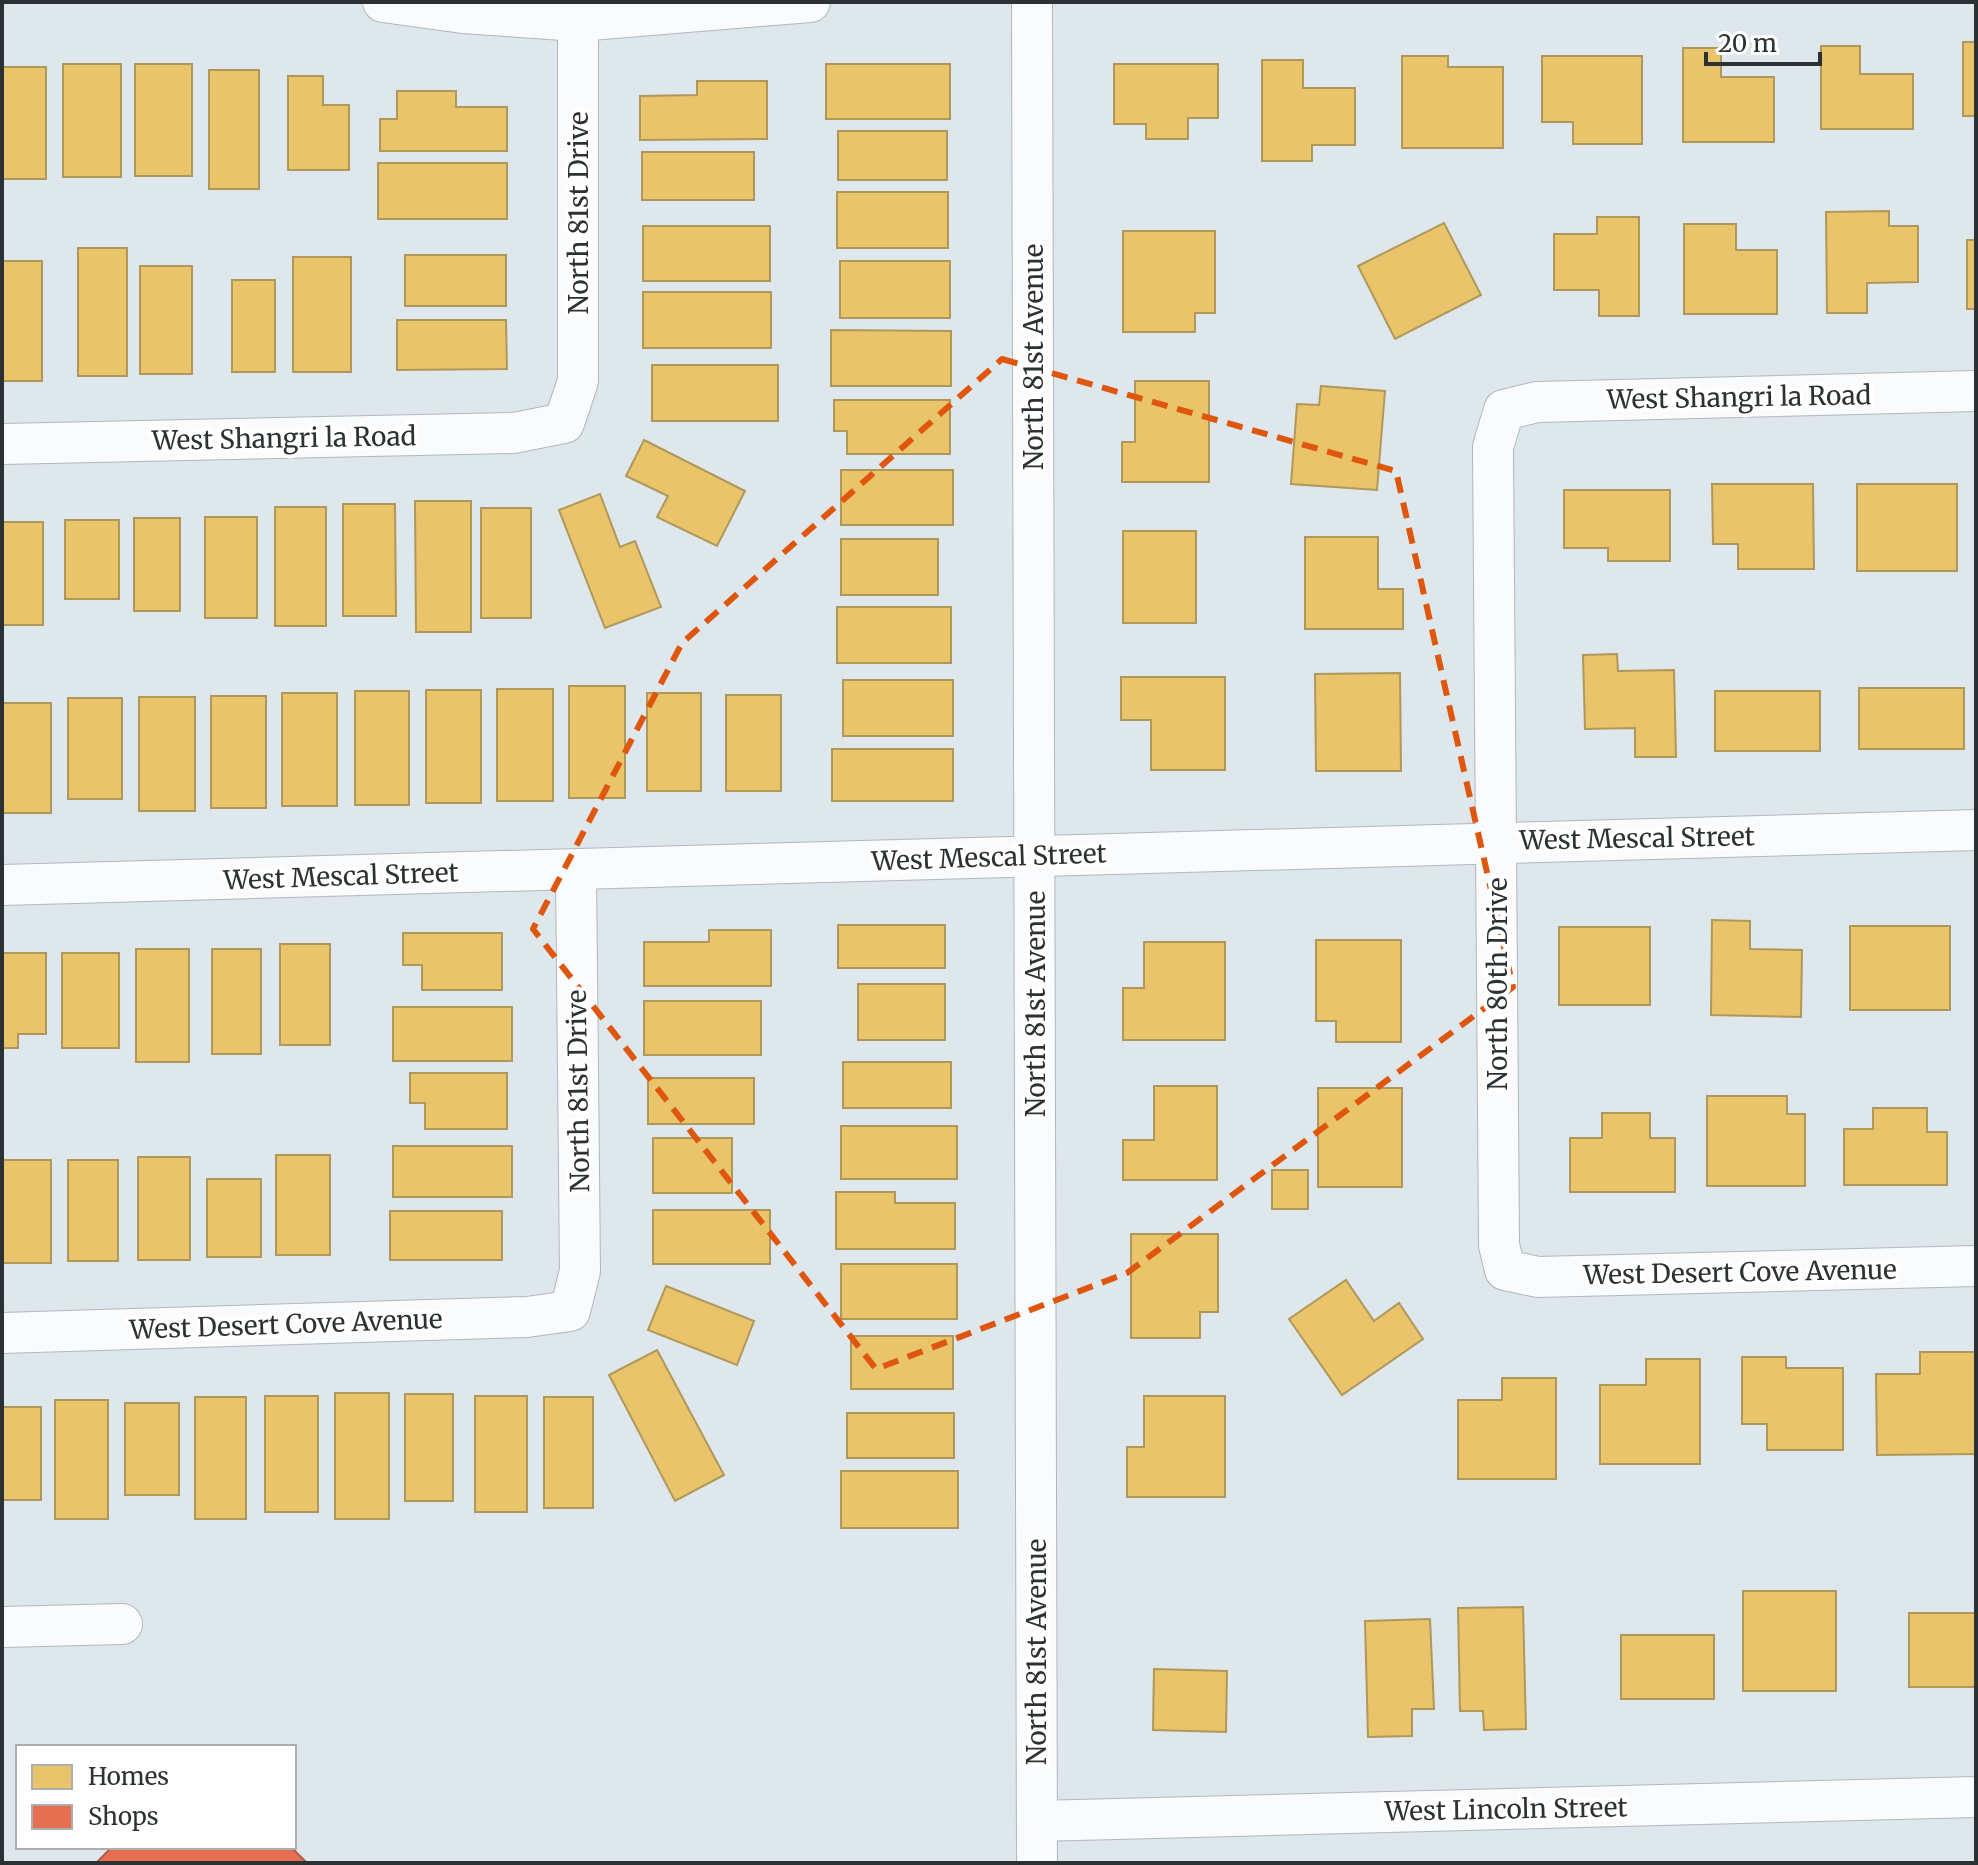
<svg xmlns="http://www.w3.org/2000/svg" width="1978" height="1865" viewBox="0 0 1978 1865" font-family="Merriweather,serif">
<rect width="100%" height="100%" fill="#dee7eb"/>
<!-- homes -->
<g fill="#e9c46a" stroke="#b0985a" stroke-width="2">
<rect x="1963" y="42" width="13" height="74"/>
<path d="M 1821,46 L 1860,46 L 1860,74 L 1913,74 L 1913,129 L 1821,129 Z"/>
<path d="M 1683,48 L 1721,48 L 1721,77 L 1774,77 L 1774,142 L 1683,142 Z"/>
<path d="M 1402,56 L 1448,56 L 1448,67 L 1503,67 L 1503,148 L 1402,148 Z"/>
<path d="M 1542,56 L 1642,56 L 1642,144 L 1573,144 L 1573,122 L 1542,122 Z"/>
<path d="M 1262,60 L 1303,60 L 1303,88 L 1355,88 L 1355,145 L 1312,145 L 1312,161 L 1262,161 Z"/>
<rect x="63" y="64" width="58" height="113"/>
<rect x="135" y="64" width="57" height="112"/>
<rect x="826" y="64" width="124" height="55"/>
<path d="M 1114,64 L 1218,64 L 1218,118 L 1188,118 L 1188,139 L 1146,139 L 1146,124 L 1114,124 Z"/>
<rect x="2" y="67" width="44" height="112"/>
<rect x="209" y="70" width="50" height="119"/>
<path d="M 288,76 L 323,76 L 323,105 L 349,105 L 349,170 L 288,170 Z"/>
<path d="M 697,81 L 767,81 L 767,139 L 640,140 L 640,96 L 697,95 Z"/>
<path d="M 397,91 L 456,91 L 456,107 L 507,107 L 507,151 L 380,151 L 380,119 L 397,119 Z"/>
<rect x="838" y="131" width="109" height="49"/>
<rect x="642" y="152" width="112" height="48"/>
<rect x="378" y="163" width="129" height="56"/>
<rect x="837" y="192" width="111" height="56"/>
<path d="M 1889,211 L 1889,226 L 1918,226 L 1918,282 L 1867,283 L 1867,313 L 1827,313 L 1826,212 Z"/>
<path d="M 1597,217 L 1639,217 L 1639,316 L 1599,316 L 1599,290 L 1554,290 L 1554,234 L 1597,234 Z"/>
<path d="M 1444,223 L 1481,295 L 1395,339 L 1358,266 Z"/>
<path d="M 1684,224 L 1736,224 L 1736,250 L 1777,250 L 1777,314 L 1684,314 Z"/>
<rect x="643" y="226" width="127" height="55"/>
<path d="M 1123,231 L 1215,231 L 1215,313 L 1195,313 L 1195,332 L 1123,332 Z"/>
<rect x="1967" y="240" width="9" height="69"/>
<rect x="78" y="248" width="49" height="128"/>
<rect x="405" y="255" width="101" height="51"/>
<rect x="293" y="257" width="58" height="115"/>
<rect x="2" y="261" width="40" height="120"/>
<rect x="840" y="261" width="110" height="57"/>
<rect x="140" y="266" width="52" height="108"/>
<rect x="232" y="280" width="43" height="92"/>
<rect x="643" y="292" width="128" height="56"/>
<path d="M 397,320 L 506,320 L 507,369 L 397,370 Z"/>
<path d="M 831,330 L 951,331 L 951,386 L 831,386 Z"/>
<rect x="652" y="365" width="126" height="56"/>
<path d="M 1135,381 L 1209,381 L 1209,482 L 1122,482 L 1122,442 L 1135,442 Z"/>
<path d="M 1321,386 L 1385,391 L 1377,490 L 1291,484 L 1297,404 L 1319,405 Z"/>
<path d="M 834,400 L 950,400 L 950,454 L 847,454 L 847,431 L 834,431 Z"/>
<path d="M 644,440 L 745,491 L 717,546 L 657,517 L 668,496 L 626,476 Z"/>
<rect x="841" y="470" width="112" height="55"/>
<path d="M 1712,484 L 1813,484 L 1814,569 L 1738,569 L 1738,544 L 1713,544 Z"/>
<rect x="1857" y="484" width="100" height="87"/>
<path d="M 1564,490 L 1670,490 L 1670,561 L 1608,561 L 1608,548 L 1564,548 Z"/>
<path d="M 600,494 L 620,547 L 635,541 L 661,607 L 605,628 L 559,510 Z"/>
<path d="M 415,501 L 471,501 L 471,632 L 416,632 Z"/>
<path d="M 343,504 L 395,504 L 396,616 L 343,616 Z"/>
<rect x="275" y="507" width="51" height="119"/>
<rect x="481" y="508" width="50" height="110"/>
<rect x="205" y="517" width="52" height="101"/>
<rect x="134" y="518" width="46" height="93"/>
<rect x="65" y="520" width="54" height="79"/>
<rect x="2" y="522" width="41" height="103"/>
<rect x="1123" y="531" width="73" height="92"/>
<path d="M 1305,537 L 1378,537 L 1378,589 L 1403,589 L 1403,629 L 1305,629 Z"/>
<rect x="841" y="539" width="97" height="56"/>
<rect x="837" y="607" width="114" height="56"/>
<path d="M 1617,654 L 1618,671 L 1674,670 L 1676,757 L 1635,757 L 1635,728 L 1585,729 L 1583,655 Z"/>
<path d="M 1400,673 L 1401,771 L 1316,771 L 1315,674 Z"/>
<path d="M 1121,677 L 1225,677 L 1225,770 L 1151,770 L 1151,720 L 1121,720 Z"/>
<rect x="843" y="680" width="110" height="56"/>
<rect x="569" y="686" width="56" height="112"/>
<rect x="1859" y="688" width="105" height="61"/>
<rect x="497" y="689" width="56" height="112"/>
<rect x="426" y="690" width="55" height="113"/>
<rect x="355" y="691" width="54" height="114"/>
<rect x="1715" y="691" width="105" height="60"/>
<rect x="282" y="693" width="55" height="113"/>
<rect x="647" y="693" width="54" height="98"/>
<rect x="726" y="695" width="55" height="96"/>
<rect x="211" y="696" width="55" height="112"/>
<rect x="139" y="697" width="56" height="114"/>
<rect x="68" y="698" width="54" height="101"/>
<rect x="2" y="703" width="49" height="110"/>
<rect x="832" y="749" width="121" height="52"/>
<path d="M 1712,920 L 1750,921 L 1750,949 L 1802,950 L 1801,1017 L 1711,1015 Z"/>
<rect x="838" y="925" width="107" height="43"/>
<rect x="1850" y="926" width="100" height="84"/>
<rect x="1559" y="927" width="91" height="78"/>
<path d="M 709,930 L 771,930 L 771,986 L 644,986 L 644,942 L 709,942 Z"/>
<path d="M 403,933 L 502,933 L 502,990 L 422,990 L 422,965 L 403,965 Z"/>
<path d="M 1316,940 L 1401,940 L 1401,1042 L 1336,1042 L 1336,1021 L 1316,1021 Z"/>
<path d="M 1144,942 L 1225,942 L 1225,1040 L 1123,1040 L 1123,988 L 1144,988 Z"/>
<rect x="280" y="944" width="50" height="101"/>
<rect x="136" y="949" width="53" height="113"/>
<rect x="212" y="949" width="49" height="105"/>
<path d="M 2,953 L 46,953 L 46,1034 L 18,1034 L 18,1048 L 2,1048 Z"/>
<rect x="62" y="953" width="57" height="95"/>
<rect x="858" y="984" width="87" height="56"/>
<rect x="644" y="1001" width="117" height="54"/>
<rect x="393" y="1007" width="119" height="54"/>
<rect x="843" y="1062" width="108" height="46"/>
<path d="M 410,1073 L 507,1073 L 507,1129 L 425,1129 L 425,1103 L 410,1103 Z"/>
<rect x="648" y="1078" width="106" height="46"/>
<path d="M 1154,1086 L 1217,1086 L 1217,1180 L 1123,1180 L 1123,1140 L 1154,1140 Z"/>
<rect x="1318" y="1088" width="84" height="99"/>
<path d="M 1707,1096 L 1787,1096 L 1787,1114 L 1805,1114 L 1805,1186 L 1707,1186 Z"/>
<path d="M 1873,1108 L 1927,1108 L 1927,1132 L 1947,1132 L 1947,1185 L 1844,1185 L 1844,1129 L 1873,1129 Z"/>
<path d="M 1602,1113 L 1650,1113 L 1650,1138 L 1675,1138 L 1675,1192 L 1570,1192 L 1570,1138 L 1602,1138 Z"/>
<rect x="841" y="1126" width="116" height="53"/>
<rect x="653" y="1138" width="79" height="55"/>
<rect x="393" y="1146" width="119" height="51"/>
<rect x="276" y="1155" width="54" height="100"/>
<rect x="138" y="1157" width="52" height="103"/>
<rect x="2" y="1160" width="49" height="103"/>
<rect x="68" y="1160" width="50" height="101"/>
<rect x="1272" y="1170" width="36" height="39"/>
<rect x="207" y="1179" width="54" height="78"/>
<path d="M 836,1192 L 895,1192 L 895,1203 L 955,1203 L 955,1249 L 836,1249 Z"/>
<rect x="653" y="1210" width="117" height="54"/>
<rect x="390" y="1211" width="112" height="49"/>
<path d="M 1131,1234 L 1218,1234 L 1218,1312 L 1200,1312 L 1200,1338 L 1131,1338 Z"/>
<rect x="841" y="1264" width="116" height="55"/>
<path d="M 1346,1280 L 1374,1321 L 1399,1303 L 1423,1339 L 1342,1395 L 1289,1319 Z"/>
<path d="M 666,1286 L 754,1321 L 737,1365 L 648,1330 Z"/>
<rect x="851" y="1336" width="102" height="53"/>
<path d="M 657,1350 L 724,1475 L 675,1501 L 609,1375 Z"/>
<path d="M 1920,1352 L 1976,1352 L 1976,1454 L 1877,1455 L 1876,1374 L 1920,1374 Z"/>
<path d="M 1742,1357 L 1786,1357 L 1786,1368 L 1843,1368 L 1843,1450 L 1767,1450 L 1767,1424 L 1742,1424 Z"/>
<path d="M 1646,1359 L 1700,1359 L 1700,1464 L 1600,1464 L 1600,1385 L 1646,1385 Z"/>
<path d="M 1502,1378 L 1556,1378 L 1556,1479 L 1458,1479 L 1458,1400 L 1502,1400 Z"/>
<rect x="335" y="1393" width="54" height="126"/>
<rect x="405" y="1394" width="48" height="107"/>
<rect x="265" y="1396" width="53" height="116"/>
<rect x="475" y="1396" width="52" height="116"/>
<path d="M 1144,1396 L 1225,1396 L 1225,1497 L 1127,1497 L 1127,1447 L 1144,1447 Z"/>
<rect x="195" y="1397" width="51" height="122"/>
<rect x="544" y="1397" width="49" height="111"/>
<rect x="55" y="1400" width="53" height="119"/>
<rect x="125" y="1403" width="54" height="92"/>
<rect x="2" y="1407" width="39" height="93"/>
<rect x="847" y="1413" width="107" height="45"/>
<rect x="841" y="1471" width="117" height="57"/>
<rect x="1743" y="1591" width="93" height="100"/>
<path d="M 1523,1607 L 1526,1729 L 1484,1730 L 1483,1711 L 1460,1711 L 1458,1608 Z"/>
<rect x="1909" y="1613" width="67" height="74"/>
<path d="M 1430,1619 L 1434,1709 L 1412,1709 L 1412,1736 L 1368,1737 L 1365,1621 Z"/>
<rect x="1621" y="1635" width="93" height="64"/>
<path d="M 1154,1669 L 1227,1671 L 1226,1732 L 1153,1730 Z"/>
</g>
<!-- shops -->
<path fill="#e76f51" stroke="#af5d48" stroke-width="2" d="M 112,1847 L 291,1847 L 307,1863 L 96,1863 Z"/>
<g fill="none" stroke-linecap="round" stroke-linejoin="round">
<defs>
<g id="minor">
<path d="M 383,2 L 463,13 L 578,21 L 810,2"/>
<path d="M 1032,2 L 1037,1863"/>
<path d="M 1976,391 L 1537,402 L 1504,410 L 1493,447 L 1499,1245 L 1505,1270 L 1538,1277 L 1976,1266"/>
<path d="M 2,444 L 514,433 L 564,423 L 578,381 L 578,2"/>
<path d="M 2,885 L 1976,830"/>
<path d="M 2,1333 L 527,1317 L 570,1311 L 580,1271 L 576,870"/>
<path d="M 2,1627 L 122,1624"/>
<path d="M 1037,1821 L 1976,1797"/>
</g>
</defs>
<!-- minor casing -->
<use href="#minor" stroke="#b1b8bb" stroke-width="42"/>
<!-- minor -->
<use href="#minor" stroke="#fafbfc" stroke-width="40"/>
</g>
<!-- marked area -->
<path fill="none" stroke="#df570e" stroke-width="6" stroke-dasharray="16 10" stroke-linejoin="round" d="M 1002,359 L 1396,471 L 1513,987 L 1127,1273 L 876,1369 L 533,929 L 682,643 Z"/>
<g text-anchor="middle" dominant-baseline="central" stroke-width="8" stroke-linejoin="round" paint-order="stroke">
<!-- street labels -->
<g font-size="26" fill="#2c3234" stroke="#fff">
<text transform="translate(578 213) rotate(-90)">North 81st Drive</text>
<text transform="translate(1033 357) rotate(-90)">North 81st Avenue</text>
<text transform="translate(1739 397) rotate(-1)">West Shangri la Road</text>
<text transform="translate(284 438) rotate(-1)">West Shangri la Road</text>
<text transform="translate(1637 838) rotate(-1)">West Mescal Street</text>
<text transform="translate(989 857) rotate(-2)">West Mescal Street</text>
<text transform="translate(341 876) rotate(-2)">West Mescal Street</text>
<text transform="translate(1497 984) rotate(-90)">North 80th Drive</text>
<text transform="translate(1035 1004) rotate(-90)">North 81st Avenue</text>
<text transform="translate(578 1091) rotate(-91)">North 81st Drive</text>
<text transform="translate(1740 1272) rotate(-1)">West Desert Cove Avenue</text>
<text transform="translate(286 1324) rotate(-2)">West Desert Cove Avenue</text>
<text transform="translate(1036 1652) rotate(-90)">North 81st Avenue</text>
<text transform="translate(1506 1809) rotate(-1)">West Lincoln Street</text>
</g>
</g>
<!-- border -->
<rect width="1978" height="1865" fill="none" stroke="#2c3234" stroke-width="8"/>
<!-- legend -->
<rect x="16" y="1745" width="280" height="104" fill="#ffffff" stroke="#abadae" stroke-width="2"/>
<rect x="32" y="1765" width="40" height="24" fill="#e9c46a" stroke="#abadae" stroke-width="2"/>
<text x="88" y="1785" font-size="24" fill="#2c3234">Homes</text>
<rect x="32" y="1805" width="40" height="24" fill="#e76f51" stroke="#abadae" stroke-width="2"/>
<text x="88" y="1825" font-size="24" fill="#2c3234">Shops</text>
<!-- scale -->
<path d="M1706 52v12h114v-12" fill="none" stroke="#2c3234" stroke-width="4"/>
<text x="1718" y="52" font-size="24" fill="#2c3234" stroke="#ffffff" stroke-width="6" paint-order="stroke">20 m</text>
</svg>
